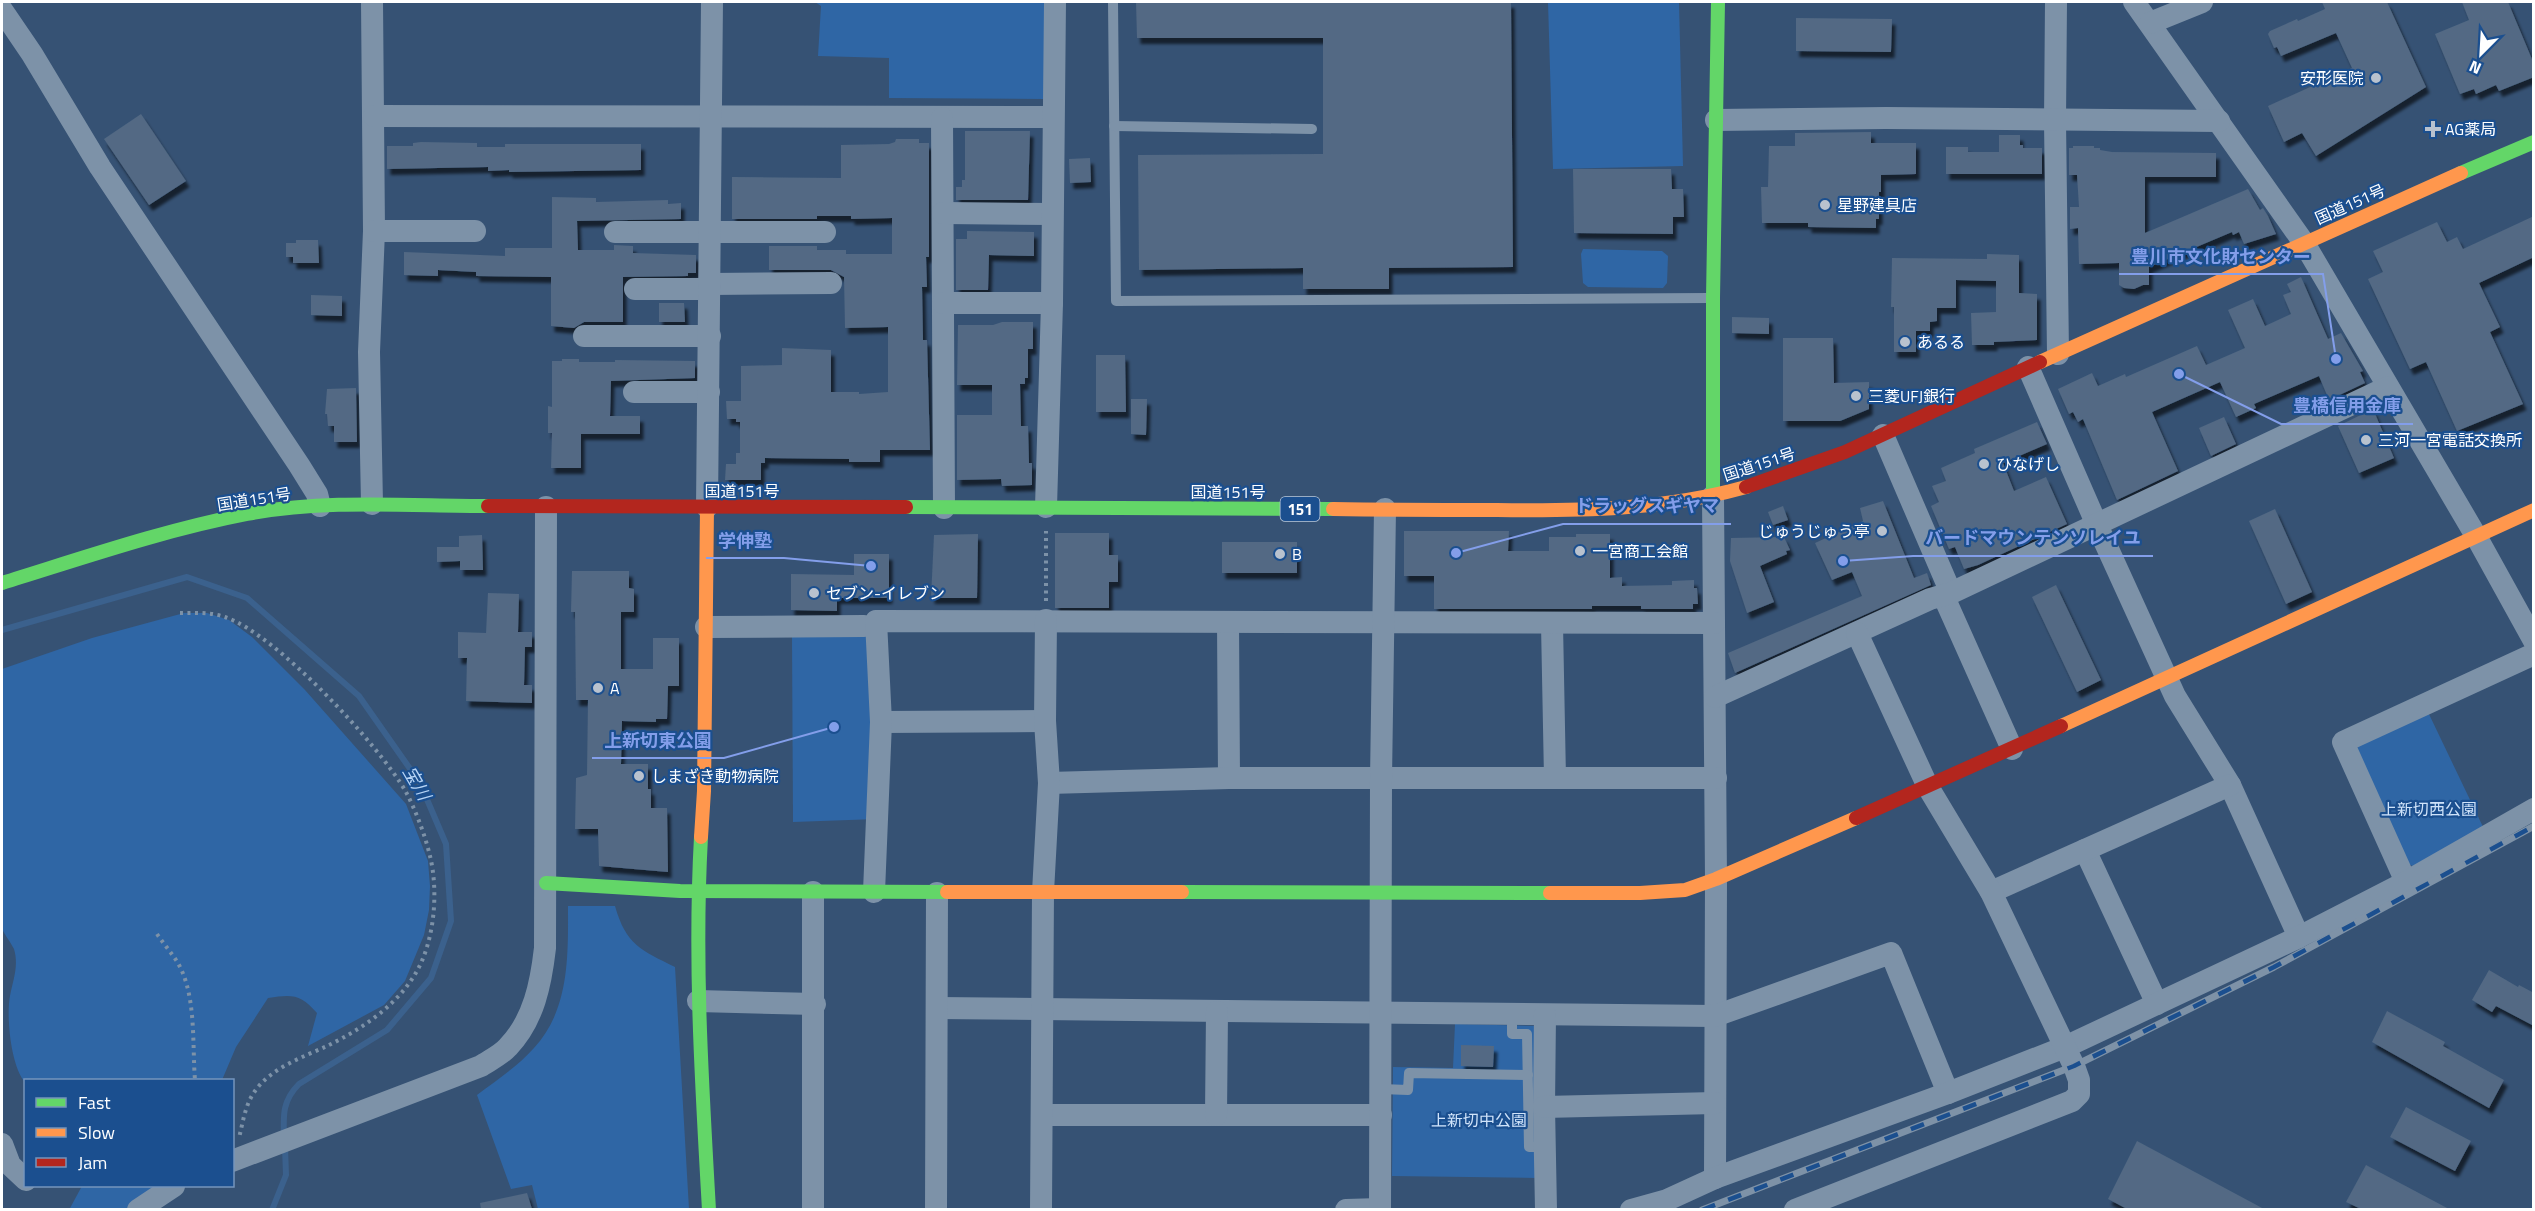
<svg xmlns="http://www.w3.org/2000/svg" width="2535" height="1211" viewBox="0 0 2535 1211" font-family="'Titillium Web','Noto Sans JP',sans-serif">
<defs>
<filter id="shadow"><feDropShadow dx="3.5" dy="6" stdDeviation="1.5" flood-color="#0009"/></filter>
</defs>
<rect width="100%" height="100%" fill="#365274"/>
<!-- green -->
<g fill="#2f66a5">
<path d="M 815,2 L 1046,2 L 1045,99 L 889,98 L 889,58 L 818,56 L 821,6 Z"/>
<path d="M 1548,2 L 1679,2 L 1683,166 L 1553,169 Z"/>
<path d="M 1583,249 L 1662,251 L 1668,256 L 1667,283 L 1663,288 L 1588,287 L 1583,283 L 1581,254 Z"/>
<path d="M 184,613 L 207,613 L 229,620 L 252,637 L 305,690 L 406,804 L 428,861 L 430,886 L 429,910 L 424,935 L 405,981 L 384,1005 L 308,1046 L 317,1013 C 301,994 292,994 268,998 L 236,1047 L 222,1080 L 25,1082 C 11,1067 6,1016 10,996 C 13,980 19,966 14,949 C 11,943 5,935 2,929 L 2,669 L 92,638 Z"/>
<path d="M 792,632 L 872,634 L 877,819 L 793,822 Z"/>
<path d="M 2427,710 L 2484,829 L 2415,867 L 2408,864 L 2357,750 L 2359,742 Z"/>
<path d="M 568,906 L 615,906 C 626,945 641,950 675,967 L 689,1209 L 538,1209 L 532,1185 L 511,1189 L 477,1095 C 497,1080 518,1066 534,1048 C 570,1009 568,955 568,906 Z"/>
<path d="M 1455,1024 L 1536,1026 L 1538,1178 L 1392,1176 L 1393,1067 L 1453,1068 Z"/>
<path d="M 82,1186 L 161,1186 L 129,1209 L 69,1210 Z"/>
</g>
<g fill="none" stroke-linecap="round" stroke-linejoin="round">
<!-- stream -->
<g stroke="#3b618d" stroke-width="6">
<path d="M 2,630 L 187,577 L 247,598 L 359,696 L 420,783 L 446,844 L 451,921 L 431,978 L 387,1030 L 299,1084 C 283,1100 283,1114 284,1137"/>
<path d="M 272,1210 L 286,1175 L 285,1147"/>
</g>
</g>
<!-- building -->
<g fill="#526984" filter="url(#shadow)">
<path d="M 1136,2 L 1511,2 L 1513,267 L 1389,268 L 1389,289 L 1303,289 L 1303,268 L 1139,270 L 1138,155 L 1323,154 L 1323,38 L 1137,38 Z"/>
<path d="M 2322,2 L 2387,2 L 2426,87 L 2316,156 L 2302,133 L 2284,142 L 2268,106 L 2352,68 L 2336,33 L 2281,56 L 2277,47 L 2274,48 L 2268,34 L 2270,31 L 2297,19 L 2298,21 L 2325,9 Z"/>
<path d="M 2462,2 L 2508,2 L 2534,64 L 2534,77 L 2499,91 L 2496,85 L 2476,94 L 2474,89 L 2460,94 L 2435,34 L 2469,20 Z"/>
<path d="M 1796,18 L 1892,19 L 1891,52 L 1796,51 Z"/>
<path d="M 141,114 L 186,181 L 149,205 L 104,139 Z"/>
<path d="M 965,131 L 1030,131 L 1028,200 L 956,200 L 956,187 L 962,187 L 962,180 L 965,180 Z"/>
<path d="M 1871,132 L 1871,143 L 1916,143 L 1916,174 L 1881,175 L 1881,192 L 1879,192 L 1879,219 L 1876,219 L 1876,228 L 1808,227 L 1808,223 L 1762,223 L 1761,187 L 1768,187 L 1769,146 L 1795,146 L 1795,133 Z"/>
<path d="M 1999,135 L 2020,135 L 2020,145 L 2023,145 L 2023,148 L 2042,148 L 2042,174 L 1946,174 L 1946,147 L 1968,147 L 1968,152 L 1999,152 Z"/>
<path d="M 896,139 L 919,139 L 919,143 L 929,143 L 929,257 L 926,257 L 927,287 L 922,287 L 923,340 L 927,340 L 930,450 L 880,450 L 880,462 L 849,462 L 849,459 L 765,458 L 765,463 L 761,463 L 761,480 L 725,480 L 726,464 L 736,464 L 736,453 L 740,453 L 740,422 L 736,422 L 736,419 L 727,419 L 726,401 L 741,401 L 741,366 L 782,365 L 782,348 L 831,350 L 831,392 L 859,392 L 859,394 L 888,392 L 888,327 L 845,328 L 844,277 L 831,270 L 769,270 L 769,246 L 817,246 L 817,250 L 846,250 L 846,254 L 892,254 L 892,218 L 851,219 L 851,216 L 817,216 L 817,219 L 732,219 L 732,177 L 841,178 L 841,145 L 889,144 L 895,142 Z"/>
<path d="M 421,142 L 477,143 L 477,147 L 505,147 L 505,144 L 641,144 L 641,170 L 509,172 L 509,170 L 488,171 L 488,167 L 387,169 L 387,146 L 413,146 L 413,143 Z"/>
<path d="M 2073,146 L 2094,146 L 2094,148 L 2100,148 L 2100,150 L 2112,152 L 2216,153 L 2216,177 L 2145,177 L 2145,233 L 2248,189 L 2260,210 L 2263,208 L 2268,216 L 2276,234 L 2244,244 L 2239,232 L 2233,235 L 2232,232 L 2149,267 L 2149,285 L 2143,285 L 2134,289 L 2124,288 L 2119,285 L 2119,263 L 2079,264 L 2078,228 L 2070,229 L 2070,207 L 2079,207 L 2077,175 L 2069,175 L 2069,148 L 2073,148 Z"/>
<path d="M 1090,158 L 1091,182 L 1070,183 L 1069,159 Z"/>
<path d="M 1573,169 L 1671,169 L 1672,189 L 1683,189 L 1684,217 L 1673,217 L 1673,234 L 1574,233 Z"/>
<path d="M 552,197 L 596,198 L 596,202 L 668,200 L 668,204 L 681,203 L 681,219 L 577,221 L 578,250 L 614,250 L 614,245 L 633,246 L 633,253 L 696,255 L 696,273 L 688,273 L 688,276 L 623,277 L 623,322 L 584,322 L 574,328 L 551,326 L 551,277 L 476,276 L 476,272 L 438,270 L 438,276 L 404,275 L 404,252 L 505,256 L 505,248 L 552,248 Z"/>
<path d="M 2534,216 L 2534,257 L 2479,283 L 2500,327 L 2490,332 L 2523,404 L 2457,431 L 2426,362 L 2410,369 L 2368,279 L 2383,272 L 2373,251 L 2437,222 L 2447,242 L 2457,237 L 2463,249 Z"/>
<path d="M 967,231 L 1034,232 L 1034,256 L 989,255 L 988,290 L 956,290 L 956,239 L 967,239 Z"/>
<path d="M 296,240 L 318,240 L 319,263 L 293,263 L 293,257 L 286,257 L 286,243 L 296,243 Z"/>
<path d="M 1987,254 L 2019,255 L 2019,293 L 2037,294 L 2037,340 L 1994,342 L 1994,345 L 1972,345 L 1971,313 L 1996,312 L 1996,281 L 1956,280 L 1956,308 L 1937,308 L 1937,321 L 1930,322 L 1930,331 L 1916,331 L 1916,352 L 1894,352 L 1894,307 L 1891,307 L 1892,258 L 1987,259 Z"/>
<path d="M 2301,277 L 2328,339 L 2341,333 L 2363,371 L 2360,372 L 2365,383 L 2329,400 L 2319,376 L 2254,404 L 2256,408 L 2236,417 L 2220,382 L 2152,412 L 2178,471 L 2117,500 L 2083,419 L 2078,422 L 2073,412 L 2069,414 L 2058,389 L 2092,373 L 2098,386 L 2125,374 L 2126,377 L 2197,346 L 2206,365 L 2245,348 L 2228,310 L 2253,299 L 2265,326 L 2291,314 L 2283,295 L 2291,292 L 2287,284 Z"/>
<path d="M 311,295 L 342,296 L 342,316 L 311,315 Z"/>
<path d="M 659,303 L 684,303 L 685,322 L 659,322 Z"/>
<path d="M 1732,317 L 1769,318 L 1769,334 L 1732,333 Z"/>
<path d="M 1002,322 L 1033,322 L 1033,349 L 1028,349 L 1028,378 L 1025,378 L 1025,384 L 1020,384 L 1021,426 L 1028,426 L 1029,463 L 1032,463 L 1032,485 L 1002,486 L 1001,479 L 957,480 L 957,415 L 992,415 L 992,385 L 957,385 L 958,325 L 993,325 Z"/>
<path d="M 1783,338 L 1833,338 L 1834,383 L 1869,382 L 1869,409 L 1840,421 L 1783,421 Z"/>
<path d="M 1096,355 L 1125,355 L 1126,412 L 1096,412 Z"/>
<path d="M 562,359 L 579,359 L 579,362 L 615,362 L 615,360 L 695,361 L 695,378 L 611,381 L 610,416 L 640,416 L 640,434 L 581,434 L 581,468 L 551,468 L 552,433 L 548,433 L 548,406 L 552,407 L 552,361 L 562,361 Z"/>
<path d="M 356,388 L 357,442 L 334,442 L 334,426 L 328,426 L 327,414 L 325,414 L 327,389 Z"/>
<path d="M 1131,399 L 1147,399 L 1146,435 L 1131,434 Z"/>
<path d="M 2373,409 L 2394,458 L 2359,473 L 2338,426 Z"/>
<path d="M 2224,417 L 2236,444 L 2211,456 L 2199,428 Z"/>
<path d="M 2037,422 L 2047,444 L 2003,463 L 2014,491 L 2046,477 L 2067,524 L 1978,565 L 1964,569 L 1955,547 L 1949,549 L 1931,506 L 1939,502 L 1932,486 L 1946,481 L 1941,468 L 1975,453 L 1974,449 Z"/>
<path d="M 1883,501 L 1914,578 L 1927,573 L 1931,585 L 1735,673 L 1728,653 L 1862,596 L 1852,572 L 1832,580 L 1815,543 L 1863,521 L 1860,508 Z"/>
<path d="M 1783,506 L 1788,520 L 1773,525 L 1768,512 Z"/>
<path d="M 2275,509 L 2312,592 L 2286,604 L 2249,521 Z"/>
<path d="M 1404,531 L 1509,531 L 1508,551 L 1549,551 L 1549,537 L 1576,537 L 1576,534 L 1610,534 L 1610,578 L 1622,577 L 1622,586 L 1672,585 L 1672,581 L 1694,580 L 1694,588 L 1697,588 L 1698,604 L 1693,604 L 1693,609 L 1641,609 L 1641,606 L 1592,606 L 1592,609 L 1434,609 L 1434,576 L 1404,576 Z"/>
<path d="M 1055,533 L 1109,533 L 1109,555 L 1118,555 L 1118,582 L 1109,582 L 1109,608 L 1055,608 Z"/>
<path d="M 978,534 L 977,598 L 931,598 L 934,535 Z"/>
<path d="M 482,535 L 483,570 L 460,570 L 460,561 L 437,562 L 437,547 L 459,547 L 459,536 Z"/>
<path d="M 1784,537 L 1790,550 L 1786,551 L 1787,554 L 1760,566 L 1774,602 L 1747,613 L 1730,561 L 1731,538 Z"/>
<rect x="1222" y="542" width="75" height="31"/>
<path d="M 854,554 L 889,554 L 889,598 L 837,598 L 837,611 L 791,610 L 791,574 L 854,575 Z"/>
<path d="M 572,571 L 629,571 L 629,588 L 634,589 L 634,612 L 621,612 L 621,669 L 653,669 L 653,638 L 679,638 L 679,686 L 668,686 L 667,719 L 656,719 L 656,722 L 622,721 L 621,764 L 648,764 L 648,789 L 651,789 L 651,808 L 667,808 L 668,872 L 599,866 L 598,829 L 575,829 L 576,778 L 587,775 L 588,700 L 576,700 L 575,612 L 571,612 Z"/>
<path d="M 2056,585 L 2101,680 L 2077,692 L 2032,597 Z"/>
<path d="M 488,593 L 519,594 L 518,632 L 532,632 L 532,647 L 525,647 L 524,685 L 532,685 L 532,703 L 466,701 L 467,658 L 458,658 L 458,632 L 486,633 Z"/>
<path d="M 2489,970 L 2518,987 L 2519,985 L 2534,993 L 2534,1026 L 2496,1006 L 2492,1012 L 2472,1000 Z"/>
<path d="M 2387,1011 L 2445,1042 L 2443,1046 L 2504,1080 L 2489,1108 L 2372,1042 Z"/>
<path d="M 1461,1045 L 1494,1046 L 1493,1067 L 1461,1066 Z"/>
<path d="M 2406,1107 L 2471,1141 L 2455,1171 L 2390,1137 Z"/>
<path d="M 2137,1141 L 2264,1209 L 2127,1209 L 2108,1199 Z"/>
<path d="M 2366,1165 L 2449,1209 L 2361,1209 L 2346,1202 Z"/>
<path d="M 527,1193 L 532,1209 L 481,1209 L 480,1203 Z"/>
</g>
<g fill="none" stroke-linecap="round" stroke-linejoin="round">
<!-- path -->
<g stroke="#7d92a8" stroke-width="4" stroke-dasharray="3 4.5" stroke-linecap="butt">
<path d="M 1046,601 L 1046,531"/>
<path d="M 180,613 C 195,613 211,612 225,617 C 276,634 379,745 406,792 C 416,811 425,835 430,856 C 438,889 435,932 421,963 C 403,1002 364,1028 327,1046 C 303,1057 271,1068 255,1091 C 245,1105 243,1122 239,1138"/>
<path d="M 157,934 C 163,943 170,951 176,960 C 197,992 192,1044 195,1080"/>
</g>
<!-- lane -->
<g stroke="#7d92a8" stroke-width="10">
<path d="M 1113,2 L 1116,301 L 1710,298"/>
<path d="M 1114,126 L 1312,129"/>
<path d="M 1512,1015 L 1512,1034 L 1527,1034 L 1529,1147 L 1546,1147"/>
<path d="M 1381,1089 L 1408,1090 L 1409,1073 L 1528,1075"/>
</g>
<!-- street -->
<g stroke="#7d92a8" stroke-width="22">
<path d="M 372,2 L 374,231 L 369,352 L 372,504"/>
<path d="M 2056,2 L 2055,121 L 2058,354"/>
<path d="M 2134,2 L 2304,243 L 2476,536 L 2534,641"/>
<path d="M 2,10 L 32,54 L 100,167 L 299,465 L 317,494 L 320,506"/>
<path d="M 2150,23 L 2202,2"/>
<path d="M 374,116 L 1052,117"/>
<path d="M 942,118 L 944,508"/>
<path d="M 1716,120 L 1886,118 L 2219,121"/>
<path d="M 943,213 L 1052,214"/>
<path d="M 374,231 L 475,231"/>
<path d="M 615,232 L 825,232"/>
<path d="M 710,284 L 831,283"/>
<path d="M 635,289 L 710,289"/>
<path d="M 943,303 L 1052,303"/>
<path d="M 584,336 L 710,336"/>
<path d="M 2028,367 L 2097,525 L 2175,696 L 2230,785 L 2299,937"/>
<path d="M 634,392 L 709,392"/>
<path d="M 1883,435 L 1951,593"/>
<path d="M 1713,496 L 1716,879 L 1715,1178"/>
<path d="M 707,507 L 712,2"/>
<path d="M 1046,507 L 1052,303 L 1055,2"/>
<path d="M 1944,597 L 2012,749"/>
<path d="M 1228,622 L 1229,778"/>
<path d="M 1552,624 L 1555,778"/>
<path d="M 706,627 L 864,626"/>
<path d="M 1715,697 L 1930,599 L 1951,593 L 2388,387"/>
<path d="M 881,722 L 1045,721"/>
<path d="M 1049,783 L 1229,778 L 1716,778"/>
<path d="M 2085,850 L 2157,1004"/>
<path d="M 2406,882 L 2343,742 L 2534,654"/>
<path d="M 874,892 L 881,722 L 876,621 L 1714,623"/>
<path d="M 1991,892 L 2230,785"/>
<path d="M 698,1001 L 815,1004"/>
<path d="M 937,1008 L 1715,1016 L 1891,953 L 1948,1093"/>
<path d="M 1545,1015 L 1544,1107 L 1546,1210"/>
<path d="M 1544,1107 L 1715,1103"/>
<path d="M 1042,1115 L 1381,1115"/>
<path d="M 1216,1115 L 1217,1012"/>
<path d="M 2,1144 L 10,1165 L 26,1180"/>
<path d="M 232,1161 L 481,1066 C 490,1060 501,1055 508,1047 C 534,1020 541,983 545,948 L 546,507"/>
<path d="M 138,1210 L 174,1186"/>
<path d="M 813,1210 L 813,892"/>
<path d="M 936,1210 L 937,893"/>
<path d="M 1041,1210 L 1043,892 L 1049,783 L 1045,721 L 1046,620"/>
<path d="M 1346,1210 L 1380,1209"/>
<path d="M 1380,1210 L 1381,779 L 1385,509"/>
<path d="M 1631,1210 L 1667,1200 L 1715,1178 L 1948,1093 L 2065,1047 L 2299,937 L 2406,882 L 2534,809"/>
<path d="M 1795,1210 L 2072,1101 L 2079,1094 L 2079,1080 L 2074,1066 L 1991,892 L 1928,787 L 1857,633"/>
</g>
<!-- fast -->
<g stroke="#63d668" stroke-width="14">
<path d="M 2461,173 L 2534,142"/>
<path d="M 1713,496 L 1713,298 L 1718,2"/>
<path d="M 906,507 L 1333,509"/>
<path d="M 2,583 C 83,558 164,530 247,514 C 326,499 409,506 488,506"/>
<path d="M 701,837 C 694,962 702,1086 709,1210"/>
<path d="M 546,883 L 680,891 L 947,892"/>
<path d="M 1182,892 L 1550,893"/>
</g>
<!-- slow -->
<g stroke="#ff974d" stroke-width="14">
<path d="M 2040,362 L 2461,173"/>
<path d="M 1333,509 C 1388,510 1442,510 1497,510 C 1581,511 1664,510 1746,487"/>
<path d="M 2061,726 L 2534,510"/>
<path d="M 701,837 L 704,791 L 707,507"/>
<path d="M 947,892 L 1182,892"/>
<path d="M 1550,893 L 1640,893 L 1685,890 L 1716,879 L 1856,818"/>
</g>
<!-- jam -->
<g stroke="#b3261e" stroke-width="14">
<path d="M 1746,487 L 1845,452 L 2040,362"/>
<path d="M 488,506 L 906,507"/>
<path d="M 1856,818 L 2061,726"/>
</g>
<defs>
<path id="rail" d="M 1702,1210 L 2074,1066 L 2274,967 L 2534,826"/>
</defs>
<!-- rail casing -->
<use href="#rail" stroke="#7e92a7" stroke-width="7"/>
<!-- rail -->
<use href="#rail" stroke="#1b4f8f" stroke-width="4.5" stroke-dasharray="14" stroke-linecap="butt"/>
</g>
<!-- markers -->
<g fill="#b9c2ce" stroke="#1b4f8f" stroke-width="2">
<circle cx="2376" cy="78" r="6"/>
<path d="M2430 120h6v6h6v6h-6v6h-6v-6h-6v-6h6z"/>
<circle cx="1825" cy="205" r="6"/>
<circle cx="1905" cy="342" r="6"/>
<circle cx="1856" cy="396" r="6"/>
<circle cx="2366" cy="440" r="6"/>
<circle cx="1984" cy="464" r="6"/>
<circle cx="1882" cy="531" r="6"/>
<circle cx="1580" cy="551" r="6"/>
<circle cx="1280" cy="554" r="6"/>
<circle cx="814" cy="593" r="6"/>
<circle cx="598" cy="688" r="6"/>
<circle cx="639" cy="776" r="6"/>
</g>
<g text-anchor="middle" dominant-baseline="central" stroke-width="4.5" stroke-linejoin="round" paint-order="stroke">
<!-- shield labels -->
<rect fill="#1b4f8f" stroke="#bbcadd" stroke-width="1.5" x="1280.5" y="497" width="39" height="24" rx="4.5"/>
<g font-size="15" font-weight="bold" fill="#fff">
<text x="1300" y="509">151</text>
</g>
<!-- poi labels -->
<g font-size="16" fill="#fff" stroke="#1b4f8f" text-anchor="start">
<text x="2364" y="78" text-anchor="end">安形医院</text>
<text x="2445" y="129">AG薬局</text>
<text x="1837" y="205">星野建具店</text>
<text x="1917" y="342">あるる</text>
<text x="1868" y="396">三菱UFJ銀行</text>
<text x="2378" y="440">三河一宮電話交換所</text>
<text x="1996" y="464">ひなげし</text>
<text x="1870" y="531" text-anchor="end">じゅうじゅう亭</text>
<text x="1592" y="551">一宮商工会館</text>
<text x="1292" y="554">B</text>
<text x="826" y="593">セブン-イレブン</text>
<text x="610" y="688">A</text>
<text x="651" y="776">しまざき動物病院</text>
</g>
<!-- street labels -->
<g font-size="16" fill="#fff" stroke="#1b4f8f">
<text transform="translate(2350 204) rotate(-24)">国道151号</text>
<text transform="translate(1759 464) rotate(-18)">国道151号</text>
<text x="742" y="491">国道151号</text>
<text x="1228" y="492">国道151号</text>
<text transform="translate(254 499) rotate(-9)">国道151号</text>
</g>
<!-- park labels -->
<g font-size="16" fill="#cfe3fa" stroke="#1b4f8f">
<text x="2429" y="809">上新切西公園</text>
<text x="1479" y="1120">上新切中公園</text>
</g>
<!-- water labels -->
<g font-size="18" font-style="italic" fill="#b5d3f5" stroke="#1b4f8f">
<text transform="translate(417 783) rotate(60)">宝川</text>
</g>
</g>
<!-- callouts -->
<path fill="none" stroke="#839eea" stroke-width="2" d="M2336 359L2323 274H2119M2179 374L2281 424H2413M1456 553L1563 524H1731M1843 561L1913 556H2153M871 566L784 558H706M834 727L724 758H592"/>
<g fill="#839eea" stroke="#1b4f8f" stroke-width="2">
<circle cx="2336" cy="359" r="6"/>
<circle cx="2179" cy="374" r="6"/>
<circle cx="1456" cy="553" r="6"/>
<circle cx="1843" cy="561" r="6"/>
<circle cx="871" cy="566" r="6"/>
<circle cx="834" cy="727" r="6"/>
</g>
<g font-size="18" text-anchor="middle" font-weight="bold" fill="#839eea" stroke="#1b4f8f" stroke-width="4.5" stroke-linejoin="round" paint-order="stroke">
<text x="2221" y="263">豊川市文化財センター</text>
<text x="2347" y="412">豊橋信用金庫</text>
<text x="1647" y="512">ドラッグスギヤマ</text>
<text x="2033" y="544">バードマウンテンソレイユ</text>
<text x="745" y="547">学伸塾</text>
<text x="658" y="747">上新切東公園</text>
</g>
<!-- border -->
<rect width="2535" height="1211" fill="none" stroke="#ffffff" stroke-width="6"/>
<!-- legend -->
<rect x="24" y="1079" width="210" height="108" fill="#1b4f8f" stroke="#7695bc" stroke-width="1.5"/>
<rect x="36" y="1098" width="30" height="9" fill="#63d668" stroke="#7695bc" stroke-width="1.5"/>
<text x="78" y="1109" font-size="18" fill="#ffffff">Fast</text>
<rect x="36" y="1128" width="30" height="9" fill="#ff974d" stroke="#7695bc" stroke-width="1.5"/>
<text x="78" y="1139" font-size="18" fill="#ffffff">Slow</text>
<rect x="36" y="1158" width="30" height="9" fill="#b3261e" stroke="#7695bc" stroke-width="1.5"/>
<text x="78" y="1169" font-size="18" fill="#ffffff">Jam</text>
<!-- north arrow -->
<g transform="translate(2481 54) rotate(204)" stroke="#1b4f8f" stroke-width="4.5" paint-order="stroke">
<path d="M0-4.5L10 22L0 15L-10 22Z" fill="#ffffff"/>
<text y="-9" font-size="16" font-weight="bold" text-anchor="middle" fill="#ffffff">N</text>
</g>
</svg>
